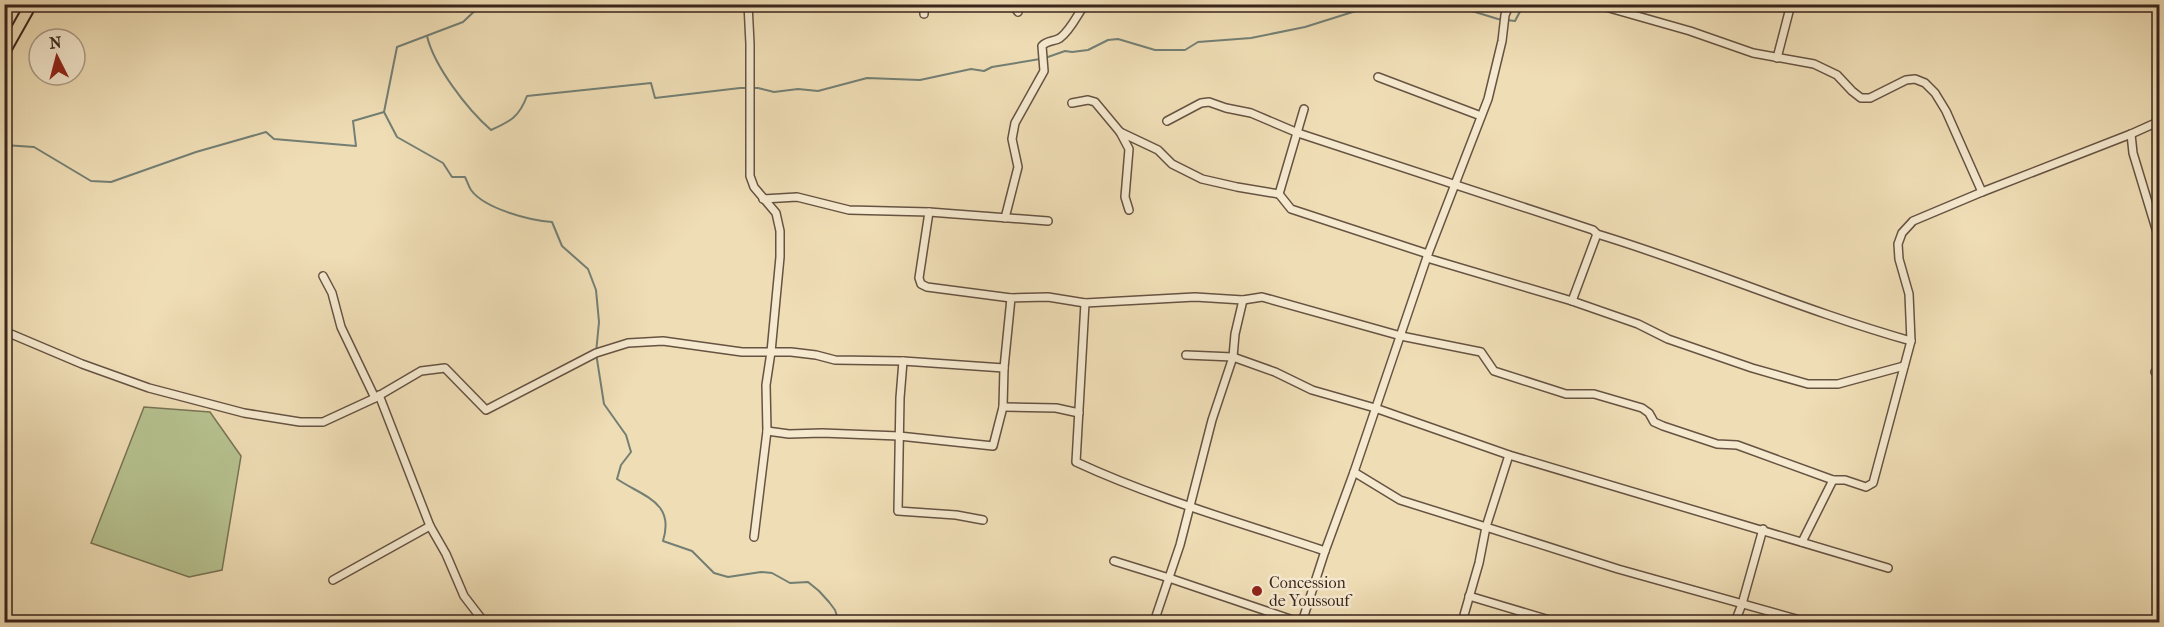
<svg xmlns="http://www.w3.org/2000/svg" width="2164" height="627" viewBox="0 0 2164 627" font-family="'IM FELL French Canon',serif">
<rect width="100%" height="100%" fill="#efddb5"/>
<filter id="stains"><feTurbulence type="fractalNoise" baseFrequency=".00333" numOctaves="4"/><feColorMatrix values="0 0 0 0 .2 0 0 0 0 .09 0 0 0 0 .02 0 0 0 .5 -.17"/></filter>
<radialGradient id="worn" r=".72"><stop offset=".6" stop-color="#630" stop-opacity="0"/><stop offset="1" stop-color="#630" stop-opacity=".3"/></radialGradient>
<!-- green -->
<path fill="#b6c290" stroke="#787456" stroke-width="1.5" d="M 144,407 L 210,412 L 241,456 L 222,570 L 189,577 L 91,543 Z"/>
<g fill="none" stroke-linecap="round" stroke-linejoin="round">
<!-- stream -->
<g stroke="#737f74" stroke-width="2">
<path d="M 1449,4 L 1498,19 L 1515,21 L 1524,4"/>
<path d="M 427,36 C 434,66 467,109 491,130 C 511,121 519,117 527,96 L 651,83 L 655,98 L 740,88 L 758,88 L 774,92 L 798,89 L 818,91 L 867,78 L 920,80 L 971,69 L 984,71 L 992,67 L 1040,59"/>
<path d="M 1045,58 L 1065,51 L 1072,52 L 1088,50 L 1108,40 L 1118,39 L 1155,50 L 1185,50 L 1198,42 L 1251,38 L 1305,27 L 1378,4"/>
<path d="M 384,112 L 397,137 L 443,163 L 452,177 L 465,177 C 467,181 469,187 471,190 C 485,209 529,220 552,222 L 562,246 L 588,269 L 596,290 L 599,322 L 596,353 L 604,404 L 626,435 L 631,452 L 621,465 L 617,479 C 644,497 675,502 663,541 L 692,551 L 714,573 L 728,577 L 761,572 L 772,573 L 790,583 L 808,582 L 819,591 L 829,602 L 835,610 L 839,622"/>
<path d="M 4,145 L 34,147 L 91,181 L 111,182 L 196,152 L 266,132 L 274,139 L 356,146 L 353,121 L 384,112 L 397,47 L 463,22 L 482,4"/>
</g>
<defs>
<g id="minor">
<path d="M 748,4 L 750,44 L 750,176 L 754,187 L 776,213 L 780,231 L 780,257 L 771,352 L 766,385 L 767,431 L 754,537"/>
<path d="M 924,4 L 924,14"/>
<path d="M 1012,4 L 1018,12"/>
<path d="M 1595,4 L 1690,31 L 1753,53 L 1814,64 L 1837,75 L 1852,91 L 1861,98 L 1870,98 L 1906,80 L 1915,79 L 1925,83 L 1935,93 L 1946,111 L 1982,192"/>
<path d="M 1777,58 L 1791,4"/>
<path d="M 1378,77 L 1481,116"/>
<path d="M 1072,103 L 1088,100 L 1095,102 L 1120,132 L 1129,149 L 1125,197 L 1129,210"/>
<path d="M 1304,109 L 1279,194 L 1291,209 L 1428,254"/>
<path d="M 1167,121 L 1201,103 L 1209,102 L 1226,108 L 1251,113 L 1298,133 L 1593,230 L 1597,234 C 1703,266 1804,311 1911,341"/>
<path d="M 1120,132 L 1158,150 L 1172,164 L 1202,179 L 1237,187 L 1279,194"/>
<path d="M 2131,134 L 2133,153 L 2160,242"/>
<path d="M 763,199 L 797,197 L 849,210 L 929,212 L 1048,221"/>
<path d="M 929,212 L 919,278 L 921,284 L 927,287 L 1011,298"/>
<path d="M 1005,218 L 1018,167 L 1012,139 L 1015,123 L 1044,71 L 1042,46 C 1047,40 1054,42 1060,38 C 1071,30 1077,15 1085,4"/>
<path d="M 1427,258 L 1572,301 L 1597,234"/>
<path d="M 323,276 L 332,293 L 341,327 L 375,398"/>
<path d="M 1243,300 L 1262,297 L 1401,336 L 1481,352 L 1494,371 L 1566,394 L 1594,394 L 1642,408 L 1649,413 L 1654,422 L 1663,426 L 1717,444 L 1737,445 L 1833,480"/>
<path d="M 1572,301 L 1638,324 L 1668,339 L 1752,368 L 1808,384 L 1838,384 L 1904,366"/>
<path d="M 1085,303 L 1076,462 C 1156,499 1242,523 1325,551 L 1354,472"/>
<path d="M 4,331 L 82,364 L 149,388 L 244,413 L 300,422 L 323,422 L 375,398 L 421,371 L 445,368 L 486,410 L 596,353 L 628,343 L 663,341 L 742,352 L 791,352 L 816,355 L 835,360 L 903,361 L 1004,368"/>
<path d="M 1186,355 L 1233,357 L 1275,372 L 1312,390 L 1375,408 L 1509,455 L 1888,568"/>
<path d="M 903,361 L 900,398 L 898,511 L 956,515 L 983,520"/>
<path d="M 2155,372 L 2160,369"/>
<path d="M 379,395 L 430,526 L 446,554 L 464,596 L 484,622"/>
<path d="M 1003,407 L 1056,408 L 1079,413"/>
<path d="M 767,431 L 789,434 L 822,433 L 899,436 L 993,446 L 1003,407 L 1004,368 L 1011,298 L 1048,297 L 1085,303 L 1195,297 L 1243,300 L 1235,334 L 1233,357 L 1212,420 L 1180,545 L 1154,622"/>
<path d="M 1509,455 L 1486,527 L 1618,569 L 1807,622"/>
<path d="M 1802,542 L 1833,480 L 1845,480 L 1866,487 L 1873,483 L 1911,341 L 1909,294 L 1899,259 L 1898,244 L 1902,233 L 1913,221 L 1982,192 L 2131,134 L 2160,121"/>
<path d="M 1114,561 L 1169,578 L 1299,622"/>
<path d="M 333,580 L 430,526"/>
<path d="M 1469,596 L 1556,622"/>
<path d="M 182,622 L 189,620"/>
<path d="M 1302,622 L 1325,551"/>
<path d="M 1462,622 L 1479,563 L 1486,527 L 1400,500 L 1354,472 L 1428,254 L 1488,99 L 1502,41 L 1505,15 L 1510,4"/>
<path d="M 1735,622 L 1742,604 L 1763,529"/>
</g>
<path id="trunk" d="M 4,52 L 31,4"/>
</defs>
<!-- minor casing -->
<use href="#minor" stroke="#665342" stroke-width="10"/>
<!-- trunk casing -->
<use href="#trunk" stroke="#39251c" stroke-width="14"/>
<!-- minor -->
<use href="#minor" stroke="#f5e9cf" stroke-width="7"/>
<!-- trunk -->
<use href="#trunk" stroke="#efddb5" stroke-width="10"/>
</g>
<!-- markers -->
<circle fill="#8f2418" stroke="#f5e9cf" stroke-width="2" cx="1257" cy="591" r="6"/>
<g text-anchor="middle" dominant-baseline="central" stroke-width="5" stroke-linejoin="round" paint-order="stroke">
<!-- poi labels -->
<g font-size="16" fill="#39251c" stroke="#f5e9cf" text-anchor="start">
<text x="1269" y="582">Concession<tspan x="1269" dy="18">de Youssouf</tspan></text>
</g>
</g>
<!-- margin -->
<rect width="2164" height="627" fill="none" stroke="#efddb5" stroke-width="24"/>
<rect x="6" y="6" width="2152" height="615" fill="none" stroke="#39251c" stroke-width="3"/>
<rect x="12" y="12" width="2140" height="603" fill="none" stroke="#39251c" stroke-width="1.5"/>
<!-- north arrow -->
<g transform="translate(57 57) rotate(354)"><circle r="28" fill="#f5e9cf" stroke="#aa9b87" stroke-width="1.5"/>
<path d="M0-4.5L10 22L0 15L-10 22Z" fill="#8f2418"/>
<text y="-9" font-size="16" font-weight="bold" text-anchor="middle" fill="#39251c">N</text>
</g>
<rect width="100%" height="100%" filter="url(#stains)"/>
<rect width="100%" height="100%" fill="url(#worn)"/>
</svg>
